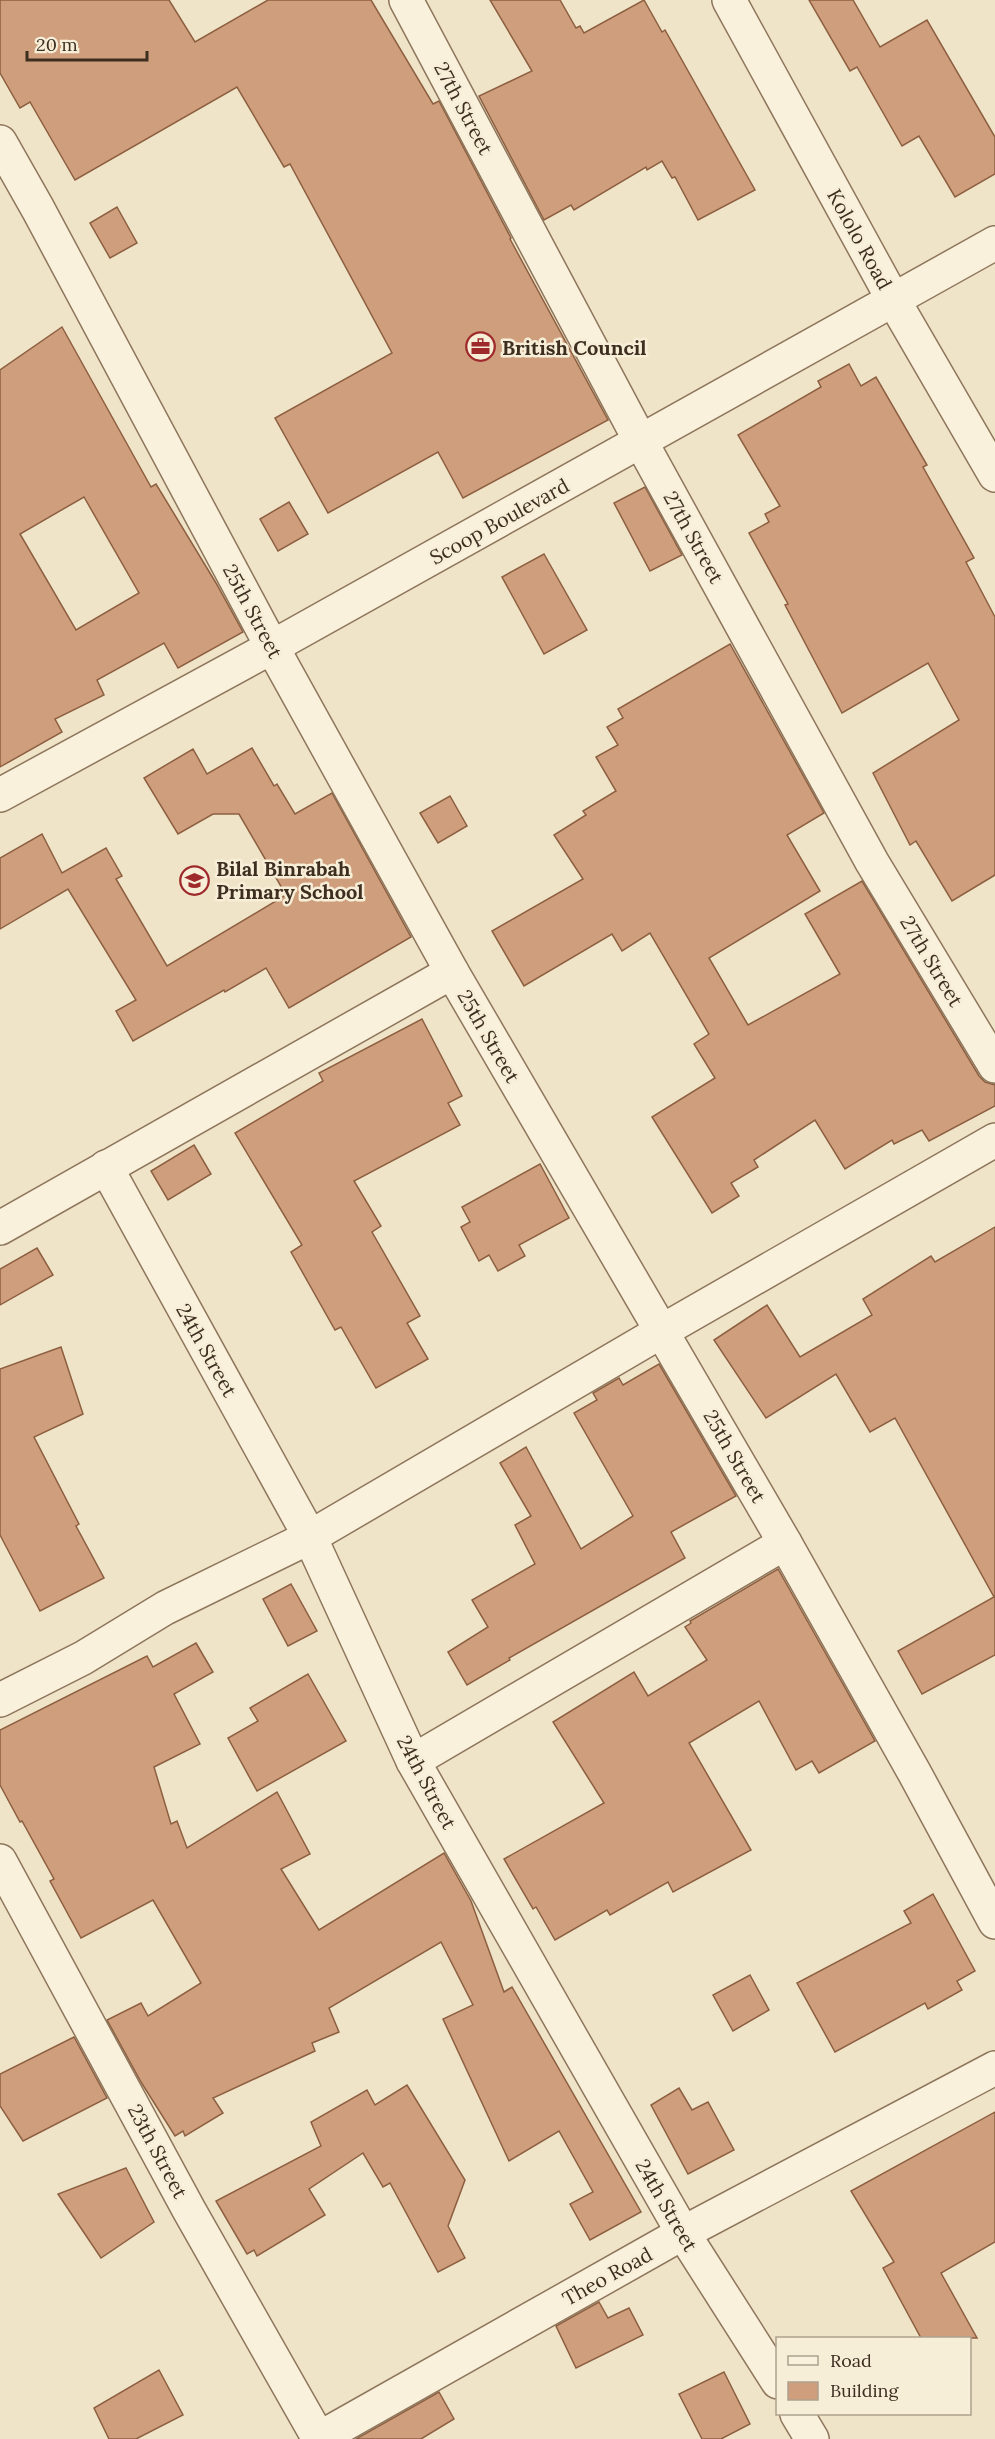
<svg xmlns="http://www.w3.org/2000/svg" width="995" height="2439" viewBox="0 0 995 2439" font-family="Lora,serif">
<rect width="100%" height="100%" fill="#f0e4c8"/>
<!-- building -->
<g fill="#cf9f7d" stroke="#8d5f41" stroke-width="1.5" fill-rule="evenodd">
<path d="M 0,0 L 169,0 L 195,42 L 268,0 L 371,0 L 433,104 L 439,101 L 511,238 L 510,239 L 608,420 L 463,498 L 438,452 L 328,513 L 275,418 L 392,353 L 290,164 L 284,167 L 237,87 L 75,180 L 30,102 L 20,108 L 0,73 Z"/>
<path d="M 490,0 L 560,0 L 576,28 L 580,26 L 584,33 L 644,0 L 662,32 L 665,30 L 755,190 L 698,220 L 675,177 L 672,178 L 662,161 L 647,170 L 646,167 L 574,210 L 571,205 L 544,220 L 479,96 L 532,71 Z"/>
<path d="M 809,0 L 853,0 L 880,47 L 927,20 L 995,137 L 995,174 L 955,197 L 919,136 L 902,146 L 857,67 L 850,71 Z"/>
<path d="M 117,207 L 137,243 L 110,258 L 90,223 Z"/>
<path d="M 62,327 L 151,487 L 156,484 L 216,583 L 243,632 L 178,668 L 164,643 L 97,680 L 104,695 L 55,719 L 62,732 L 0,767 L 0,370 ZM 84,497 L 139,593 L 76,630 L 20,534 Z"/>
<path d="M 849,364 L 861,386 L 876,377 L 927,465 L 923,467 L 974,558 L 966,562 L 995,617 L 995,875 L 952,901 L 916,841 L 910,845 L 873,773 L 959,720 L 928,663 L 842,713 L 785,605 L 788,604 L 749,533 L 769,522 L 765,514 L 780,506 L 738,435 L 821,387 L 818,381 Z"/>
<path d="M 645,487 L 682,555 L 650,571 L 614,503 Z"/>
<path d="M 289,502 L 308,534 L 278,551 L 260,519 Z"/>
<path d="M 544,554 L 587,630 L 544,654 L 502,577 Z"/>
<path d="M 730,644 L 824,813 L 787,835 L 820,891 L 709,958 L 748,1025 L 840,974 L 805,914 L 862,881 L 979,1076 L 985,1082 L 995,1085 L 995,1106 L 929,1141 L 922,1130 L 894,1144 L 892,1140 L 845,1169 L 815,1120 L 754,1160 L 758,1167 L 731,1183 L 739,1196 L 712,1213 L 652,1117 L 715,1078 L 694,1044 L 709,1034 L 650,933 L 622,951 L 612,934 L 524,986 L 492,931 L 583,879 L 554,835 L 586,815 L 583,811 L 616,791 L 596,757 L 618,745 L 607,727 L 623,718 L 618,709 Z"/>
<path d="M 252,748 L 274,786 L 277,784 L 295,814 L 332,793 L 411,937 L 289,1008 L 266,968 L 225,992 L 224,990 L 133,1041 L 116,1011 L 136,1000 L 68,889 L 0,929 L 0,858 L 42,834 L 62,873 L 106,848 L 122,876 L 116,879 L 167,966 L 286,895 L 239,814 L 213,814 L 178,834 L 144,778 L 193,749 L 207,774 Z"/>
<path d="M 450,796 L 467,826 L 438,843 L 420,813 Z"/>
<path d="M 422,1019 L 462,1096 L 448,1103 L 460,1125 L 354,1181 L 381,1226 L 372,1232 L 420,1316 L 407,1323 L 428,1359 L 376,1388 L 341,1327 L 335,1330 L 291,1252 L 302,1245 L 235,1133 L 323,1081 L 319,1073 Z"/>
<path d="M 194,1145 L 211,1174 L 168,1200 L 151,1171 Z"/>
<path d="M 540,1164 L 569,1218 L 519,1245 L 525,1256 L 498,1271 L 489,1255 L 479,1261 L 461,1227 L 470,1222 L 462,1207 Z"/>
<path d="M 995,1227 L 995,1655 L 922,1694 L 898,1651 L 994,1597 L 895,1418 L 870,1432 L 836,1374 L 766,1418 L 714,1340 L 767,1305 L 800,1357 L 872,1315 L 863,1299 L 931,1256 L 935,1262 Z"/>
<path d="M 37,1248 L 53,1275 L 0,1305 L 0,1269 Z"/>
<path d="M 61,1347 L 83,1414 L 34,1437 L 79,1524 L 76,1526 L 104,1578 L 40,1611 L 0,1535 L 0,1369 Z"/>
<path d="M 659,1364 L 736,1496 L 671,1532 L 685,1558 L 509,1658 L 510,1660 L 467,1685 L 448,1652 L 488,1627 L 472,1600 L 535,1564 L 515,1525 L 531,1516 L 500,1463 L 526,1447 L 581,1549 L 633,1516 L 574,1413 L 597,1400 L 593,1393 L 619,1378 L 623,1385 Z"/>
<path d="M 778,1569 L 875,1741 L 819,1773 L 812,1761 L 796,1770 L 759,1701 L 689,1743 L 751,1850 L 673,1892 L 668,1882 L 610,1915 L 607,1910 L 555,1940 L 536,1907 L 533,1909 L 504,1859 L 604,1803 L 553,1722 L 634,1672 L 648,1696 L 707,1660 L 685,1627 L 691,1623 L 690,1621 Z"/>
<path d="M 291,1584 L 317,1631 L 288,1646 L 263,1599 Z"/>
<path d="M 196,1643 L 213,1672 L 174,1694 L 200,1744 L 154,1767 L 171,1824 L 177,1821 L 187,1848 L 277,1792 L 310,1854 L 281,1869 L 319,1930 L 444,1853 L 471,1901 L 504,1992 L 512,1987 L 641,2212 L 590,2240 L 570,2204 L 593,2192 L 559,2131 L 509,2161 L 443,2019 L 473,2005 L 441,1942 L 329,2008 L 339,2032 L 312,2043 L 315,2051 L 213,2098 L 223,2113 L 185,2136 L 183,2131 L 175,2136 L 141,2082 L 107,2020 L 141,2003 L 148,2016 L 201,1983 L 153,1900 L 81,1938 L 50,1881 L 54,1879 L 22,1821 L 20,1822 L 0,1785 L 0,1730 L 147,1656 L 153,1667 Z"/>
<path d="M 308,1674 L 346,1741 L 257,1791 L 228,1738 L 258,1721 L 250,1708 Z"/>
<path d="M 933,1894 L 975,1971 L 957,1981 L 962,1990 L 928,2009 L 925,2003 L 835,2052 L 797,1983 L 911,1923 L 904,1911 Z"/>
<path d="M 750,1975 L 769,2010 L 733,2031 L 713,1995 Z"/>
<path d="M 74,2037 L 107,2098 L 23,2141 L 0,2106 L 0,2074 Z"/>
<path d="M 407,2085 L 465,2180 L 448,2226 L 465,2258 L 438,2272 L 390,2183 L 383,2187 L 363,2153 L 309,2189 L 325,2215 L 257,2256 L 254,2250 L 247,2254 L 216,2201 L 321,2146 L 311,2122 L 367,2090 L 375,2105 Z"/>
<path d="M 679,2088 L 692,2110 L 708,2102 L 734,2150 L 688,2174 L 651,2105 Z"/>
<path d="M 995,2112 L 995,2242 L 941,2273 L 977,2338 L 921,2338 L 883,2268 L 894,2262 L 851,2191 Z"/>
<path d="M 126,2168 L 154,2222 L 101,2258 L 58,2194 Z"/>
<path d="M 599,2302 L 608,2318 L 629,2308 L 643,2335 L 576,2368 L 556,2326 Z"/>
<path d="M 159,2370 L 183,2415 L 136,2439 L 109,2439 L 94,2408 Z"/>
<path d="M 724,2372 L 750,2424 L 721,2439 L 702,2439 L 679,2394 Z"/>
<path d="M 439,2392 L 454,2419 L 421,2439 L 356,2439 Z"/>
</g>
<g fill="none" stroke-linecap="round" stroke-linejoin="round">
<defs>
<g id="minor">
<path d="M 406,0 L 641,442 L 872,862 L 995,1066"/>
<path d="M 729,0 L 894,301 L 995,475"/>
<path d="M 0,142 L 38,209 L 272,647 L 452,972 L 785,1543 L 914,1772 L 995,1922"/>
<path d="M 0,795 L 272,647 L 995,243"/>
<path d="M 106,1167 L 310,1537 L 413,1761 L 683,2233 L 778,2382"/>
<path d="M 0,1228 L 452,972"/>
<path d="M 0,1700 L 83,1658 L 165,1608 L 310,1537 L 662,1331 L 995,1140"/>
<path d="M 413,1761 L 785,1543"/>
<path d="M 0,1861 L 189,2210 L 319,2439"/>
<path d="M 797,2414 L 812,2439"/>
<path d="M 318,2439 L 683,2233 L 995,2068"/>
</g>
</defs>
<!-- minor casing -->
<use href="#minor" stroke="#8d765c" stroke-width="36"/>
<!-- minor -->
<use href="#minor" stroke="#faf1dc" stroke-width="33"/>
</g>
<!-- icons -->
<defs>
<symbol id="office-ring" viewBox="-11 -11 22 22"><circle r="9.5" fill="#f7eed8" stroke="#9e2a2b" stroke-width="1.5"/><path d="M-6-3h4V-5.5h4V-3h4V5H-6ZM-1-4.5V-3h2v-1.5ZM-6 0V1H6V0Z" fill="#9e2a2b"/></symbol>
<symbol id="school-ring" viewBox="-11 -11 22 22"><circle r="9.5" fill="#f7eed8" stroke="#9e2a2b" stroke-width="1.5"/><path d="M0-5L7-2L0 1L-7-2ZM-4 1L0 2.5L4 1V4Q0 6-4 4Z" fill="#9e2a2b"/></symbol>
</defs>
<g fill-rule="evenodd">
<use href="#office-ring" x="464" y="330" width="33" height="33"/>
<use href="#school-ring" x="178" y="864" width="33" height="33"/>
</g>
<g text-anchor="middle" dominant-baseline="central" stroke-width="5" stroke-linejoin="round" paint-order="stroke">
<!-- street labels -->
<g font-size="20" fill="#3d2e20" stroke="#f7eed8">
<text transform="translate(464 108) rotate(62)">27th Street</text>
<text transform="translate(860 239) rotate(61)">Kololo Road</text>
<text transform="translate(499 521) rotate(-29)">Scoop Boulevard</text>
<text transform="translate(694 537) rotate(61)">27th Street</text>
<text transform="translate(253 611) rotate(62)">25th Street</text>
<text transform="translate(932 961) rotate(59)">27th Street</text>
<text transform="translate(489 1036) rotate(60)">25th Street</text>
<text transform="translate(207 1350) rotate(61)">24th Street</text>
<text transform="translate(735 1456) rotate(60)">25th Street</text>
<text transform="translate(427 1782) rotate(62)">24th Street</text>
<text transform="translate(158 2151) rotate(62)">23th Street</text>
<text transform="translate(667 2205) rotate(60)">24th Street</text>
<text transform="translate(607 2276) rotate(-29)">Theo Road</text>
</g>
<!-- poi labels -->
<g font-size="20" font-weight="bold" fill="#3d2e20" stroke="#f7eed8" text-anchor="start">
<text x="502" y="347">British Council</text>
<text x="216" y="868">Bilal Binrabah<tspan x="216" dy="23">Primary School</tspan></text>
</g>
</g>
<!-- legend -->
<rect x="776" y="2337" width="195" height="78" fill="#f7eed8" stroke="#ada18e" stroke-width="1.5"/>
<rect x="788" y="2356" width="30" height="9" fill="#faf1dc" stroke="#ada18e" stroke-width="1.5"/>
<text x="830" y="2367" font-size="18" fill="#3d2e20">Road</text>
<rect x="788" y="2382" width="30" height="18" fill="#cf9f7d" stroke="#ada18e" stroke-width="1.5"/>
<text x="830" y="2397" font-size="18" fill="#3d2e20">Building</text>
<!-- scale -->
<path d="M27 51v9h120v-9" fill="none" stroke="#3d2e20" stroke-width="3"/>
<text x="36" y="51" font-size="18" fill="#3d2e20" stroke="#f7eed8" stroke-width="4.5" paint-order="stroke">20 m</text>
</svg>
